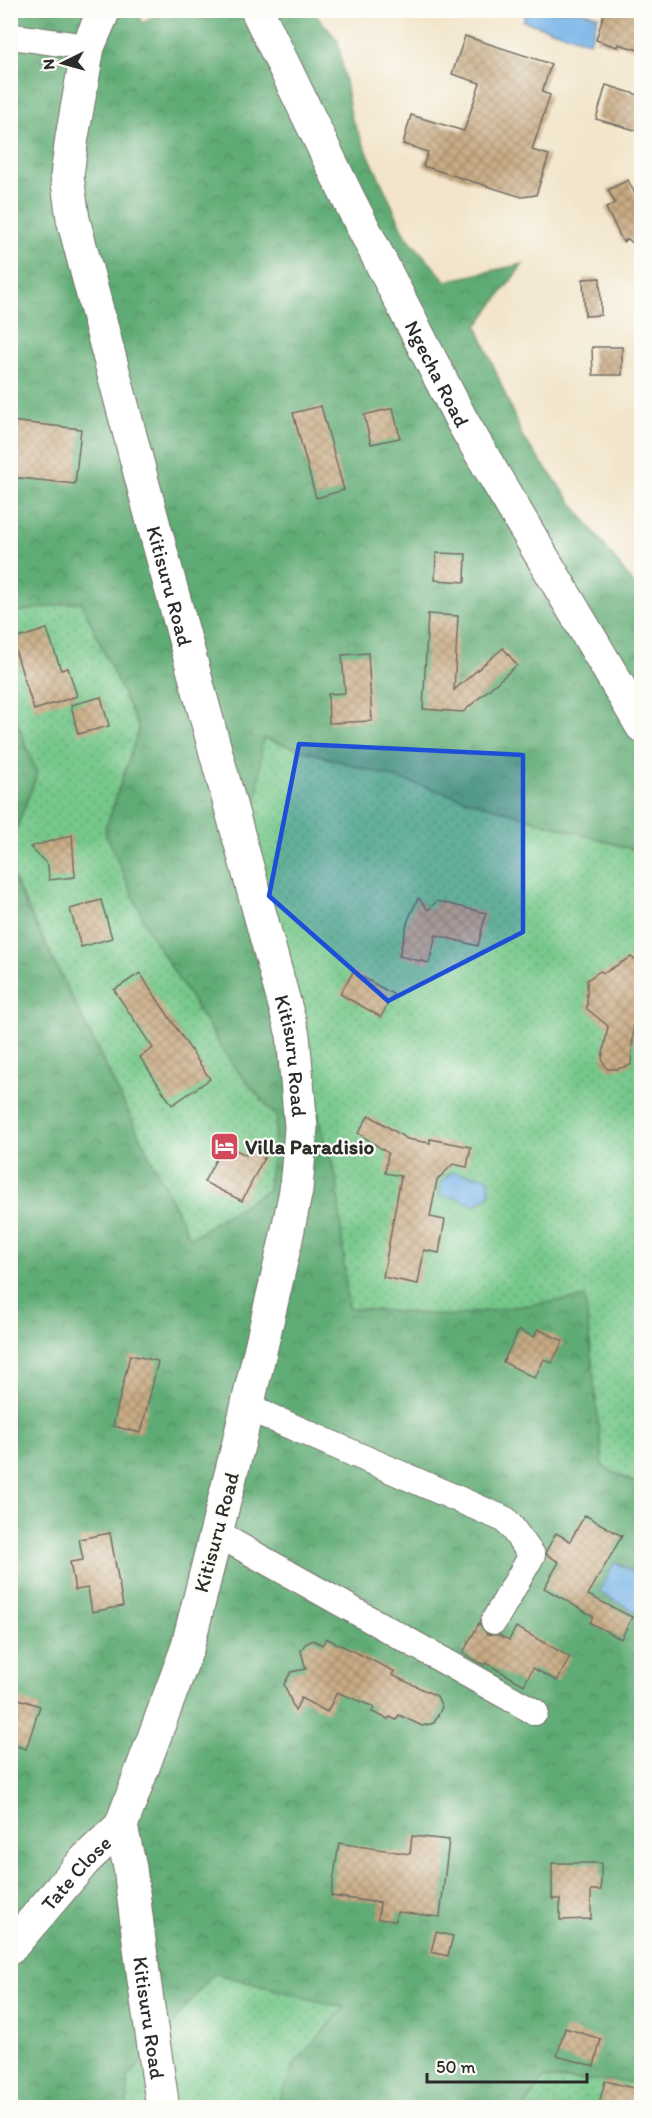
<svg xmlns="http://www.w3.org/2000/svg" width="652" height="2118" viewBox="0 0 652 2118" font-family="Itim,sans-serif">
<defs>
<pattern id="green-dots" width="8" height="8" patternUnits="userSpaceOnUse" patternTransform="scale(1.5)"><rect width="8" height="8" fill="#75c78a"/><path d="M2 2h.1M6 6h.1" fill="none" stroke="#60a271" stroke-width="1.8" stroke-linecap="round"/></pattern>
<pattern id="forest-crowns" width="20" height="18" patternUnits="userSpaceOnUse" patternTransform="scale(1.5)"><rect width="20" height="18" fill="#60ac76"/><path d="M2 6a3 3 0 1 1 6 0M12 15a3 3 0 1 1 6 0" fill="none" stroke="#4f8c61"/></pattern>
<pattern id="building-cross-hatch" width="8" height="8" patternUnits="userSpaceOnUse" patternTransform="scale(1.5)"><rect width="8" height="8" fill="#c9ab84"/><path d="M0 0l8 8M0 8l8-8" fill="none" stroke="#a38b6c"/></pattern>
</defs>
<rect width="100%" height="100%" fill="#fdfcf7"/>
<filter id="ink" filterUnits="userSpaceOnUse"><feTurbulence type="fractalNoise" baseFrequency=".0167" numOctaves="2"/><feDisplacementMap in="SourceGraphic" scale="12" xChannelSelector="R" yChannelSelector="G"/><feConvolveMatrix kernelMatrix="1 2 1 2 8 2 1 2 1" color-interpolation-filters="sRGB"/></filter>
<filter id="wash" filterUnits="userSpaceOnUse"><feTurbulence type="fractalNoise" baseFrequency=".008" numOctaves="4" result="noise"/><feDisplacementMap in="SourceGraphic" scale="24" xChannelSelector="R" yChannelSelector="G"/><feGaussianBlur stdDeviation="1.35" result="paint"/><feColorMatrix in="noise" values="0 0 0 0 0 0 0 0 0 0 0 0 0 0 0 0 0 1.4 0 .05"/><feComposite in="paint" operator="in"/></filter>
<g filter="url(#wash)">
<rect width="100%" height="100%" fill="#f2e5cb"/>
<!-- green -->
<g fill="url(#green-dots)" stroke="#50795a" stroke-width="1.5">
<path d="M 81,601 L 139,729 L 105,831 L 148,930 L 232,1064 L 277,1118 L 268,1190 L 190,1238 L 11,873 L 11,842 L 37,774 L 11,706 L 11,613 Z"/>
<path d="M 262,738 L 641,852 L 641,1486 L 603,1467 L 585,1298 L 453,1316 L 348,1308 L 337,1181 L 250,875 Z"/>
<path d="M 214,1973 L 344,2008 L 294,2065 L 276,2107 L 127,2108 L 128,2078 Z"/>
<path d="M 542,2079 L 641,2082 L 641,2107 L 524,2108 Z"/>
</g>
<!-- forest -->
<g fill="url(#forest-crowns)" stroke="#466c50" stroke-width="1.5">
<path d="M 10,11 L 136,11 L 143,23 L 161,11 L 313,11 L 338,41 L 351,117 L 406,236 L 446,281 L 523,264 L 477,326 L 523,438 L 641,594 L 641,852 L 263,738 L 250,875 L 337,1181 L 348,1308 L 453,1316 L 585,1297 L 603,1467 L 641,1486 L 641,2082 L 543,2079 L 524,2107 L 276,2107 L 294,2065 L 344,2008 L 214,1973 L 128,2078 L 127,2107 L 11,2107 L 10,873 L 190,1238 L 268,1190 L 277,1118 L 232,1064 L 148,930 L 105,831 L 139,729 L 81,601 L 11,613 Z"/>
<path d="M 11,706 L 37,774 L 11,842 L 10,706 Z"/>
</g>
<!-- water -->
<g fill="#75b2e7" stroke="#506e89" stroke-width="1.5">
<path d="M 527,11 L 581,11 L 598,16 L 590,42 L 523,21 Z"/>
<path d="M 452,1172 L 489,1178 L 490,1194 L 475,1206 L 458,1198 L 440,1196 L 441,1182 Z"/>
<path d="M 615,1562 L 641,1576 L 641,1615 L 599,1592 Z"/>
</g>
<g id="blocks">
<!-- building -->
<g fill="url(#building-cross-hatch)">
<path d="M 605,10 L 642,10 L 642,51 L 618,44 L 617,47 L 596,40 Z"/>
<path d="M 465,36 L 551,64 L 542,92 L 550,95 L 532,150 L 549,155 L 536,195 L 522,197 L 423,166 L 428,152 L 403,144 L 411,115 L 464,131 L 480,83 L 452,74 Z"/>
<path d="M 606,85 L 642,96 L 642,132 L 596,119 Z"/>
<path d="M 628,180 L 636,196 L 642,193 L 642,251 L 628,239 L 623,242 L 606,208 L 615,203 L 608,190 Z"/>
<path d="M 600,278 L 601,315 L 585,316 L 583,279 Z"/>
<path d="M 592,347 L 622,347 L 622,375 L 593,375 Z"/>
<path d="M 321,406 L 344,490 L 316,498 L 293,413 Z"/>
<path d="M 393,408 L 400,438 L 371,444 L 364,415 Z"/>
<path d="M 10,421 L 81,429 L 75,484 L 10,477 Z"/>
<path d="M 436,553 L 466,554 L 465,582 L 435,580 Z"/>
<path d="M 428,614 L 458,616 L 454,690 L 503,648 L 517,665 L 463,712 L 423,709 Z"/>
<path d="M 47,629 L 61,670 L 68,668 L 77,696 L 34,710 L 12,640 Z"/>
<path d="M 368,653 L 372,721 L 329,723 L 328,694 L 345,693 L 342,655 Z"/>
<path d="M 101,697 L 109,726 L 78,734 L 71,705 Z"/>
<path d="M 72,835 L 75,877 L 49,880 L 48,865 L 30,847 Z"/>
<path d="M 418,898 L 428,910 L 437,901 L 486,913 L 478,946 L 436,935 L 429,963 L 399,956 L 408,920 Z"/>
<path d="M 101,900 L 112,938 L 81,947 L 70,909 Z"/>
<path d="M 631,957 L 642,965 L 642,1024 L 634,1024 L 631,1065 L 617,1069 L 607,1069 L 602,1059 L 608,1026 L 587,1009 L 587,980 L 600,971 L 604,973 Z"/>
<path d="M 353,972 L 393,994 L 381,1017 L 340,994 Z"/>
<path d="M 140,973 L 210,1079 L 172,1105 L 140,1057 L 153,1048 L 114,990 Z"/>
<path d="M 369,1115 L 407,1139 L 430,1143 L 430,1139 L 471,1147 L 467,1167 L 453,1164 L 437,1180 L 430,1217 L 445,1220 L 439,1253 L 424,1250 L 418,1284 L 383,1277 L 401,1176 L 385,1173 L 388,1153 L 358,1133 Z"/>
<path d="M 253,1142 L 268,1150 L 242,1201 L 204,1182 L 224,1144 L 246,1155 Z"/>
<path d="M 538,1329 L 563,1341 L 552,1363 L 544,1359 L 535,1378 L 503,1362 L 519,1330 L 534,1337 Z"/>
<path d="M 130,1355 L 158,1361 L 141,1433 L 113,1426 Z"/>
<path d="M 585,1515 L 622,1536 L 588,1595 L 632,1617 L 621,1639 L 590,1623 L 593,1616 L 544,1588 L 559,1562 L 547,1555 L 546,1551 L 556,1533 L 570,1541 Z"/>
<path d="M 110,1533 L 123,1606 L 92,1612 L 88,1588 L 75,1590 L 70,1562 L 83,1560 L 79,1539 Z"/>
<path d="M 479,1623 L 487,1634 L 499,1635 L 509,1640 L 516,1627 L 570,1657 L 557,1681 L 533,1668 L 524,1685 L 486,1663 L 484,1665 L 463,1653 Z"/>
<path d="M 326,1638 L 394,1671 L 392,1675 L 437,1696 L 442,1707 L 434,1723 L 422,1726 L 399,1715 L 396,1720 L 390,1717 L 388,1719 L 372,1712 L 374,1707 L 337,1692 L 327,1712 L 301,1698 L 295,1711 L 284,1684 L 291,1672 L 306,1669 L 301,1651 L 305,1644 L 313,1640 L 322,1645 Z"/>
<path d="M 10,1696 L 40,1706 L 26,1749 L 10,1744 Z"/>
<path d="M 412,1836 L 449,1840 L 440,1917 L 397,1912 L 396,1921 L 378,1919 L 380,1903 L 331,1896 L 339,1843 L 410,1854 Z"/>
<path d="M 552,1863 L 601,1863 L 601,1890 L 591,1890 L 591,1919 L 560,1920 L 560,1899 L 552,1899 Z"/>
<path d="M 436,1932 L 453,1936 L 448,1956 L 431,1952 Z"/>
<path d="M 565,2028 L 601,2039 L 594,2066 L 557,2056 Z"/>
<path d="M 605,2081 L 642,2090 L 642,2108 L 598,2108 Z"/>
</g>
</g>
</g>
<g filter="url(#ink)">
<use href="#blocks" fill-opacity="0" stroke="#716c63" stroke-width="1.5"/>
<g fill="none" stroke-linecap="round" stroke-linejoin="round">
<defs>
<g id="street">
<path d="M 10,36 L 88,47"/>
<path d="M 247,1407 L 506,1520 L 532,1555 L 494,1621"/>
<path d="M 216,1533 L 535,1712"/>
</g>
<g id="secondary">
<path id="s1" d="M 104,10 L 88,47 L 72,137 L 67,176 L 73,219 L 154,526 L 293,1035 L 301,1127 L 296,1190 L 285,1244 L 238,1446 L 187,1649 L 121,1826 L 130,1868 L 144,1980 L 163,2108"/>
<path id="s2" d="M 257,10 L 348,198 L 462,421 L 642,726"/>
<path id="s3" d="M 10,1948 L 85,1860 L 121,1826"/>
</g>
</defs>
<!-- street casing -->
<use href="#street" stroke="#716c63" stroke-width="28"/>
<!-- secondary casing -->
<use href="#secondary" stroke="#716c63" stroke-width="35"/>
<!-- street -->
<use href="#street" stroke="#fff" stroke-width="26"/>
<!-- secondary -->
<use href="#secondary" stroke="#fff" stroke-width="33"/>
</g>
</g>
<!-- marked area -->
<path fill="#1d4ed8" fill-opacity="0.2" stroke="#1d4ed8" stroke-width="4.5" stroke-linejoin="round" d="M 299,744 L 523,755 L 523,932 L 388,1001 L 269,896 Z"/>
<!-- icons -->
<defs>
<symbol id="hotel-square" viewBox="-11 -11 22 22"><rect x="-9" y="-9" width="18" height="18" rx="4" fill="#d1495b" stroke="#fdfcf7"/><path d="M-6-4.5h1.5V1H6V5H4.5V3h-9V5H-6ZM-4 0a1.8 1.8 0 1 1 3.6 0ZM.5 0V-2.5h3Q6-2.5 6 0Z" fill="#fff"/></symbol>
</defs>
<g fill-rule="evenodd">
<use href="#hotel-square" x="208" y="1130" width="33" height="33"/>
</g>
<g text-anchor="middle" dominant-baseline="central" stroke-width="4.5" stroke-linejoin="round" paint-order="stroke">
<!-- street labels -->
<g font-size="21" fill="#2b2b2b" stroke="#fdfcf7">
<text stroke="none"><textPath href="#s2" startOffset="406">Ngecha Road</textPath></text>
<text stroke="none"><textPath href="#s1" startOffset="594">Kitisuru Road</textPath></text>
<text stroke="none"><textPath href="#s1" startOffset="1080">Kitisuru Road</textPath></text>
<text transform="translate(216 1532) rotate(-75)">Kitisuru Road</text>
<text stroke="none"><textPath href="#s3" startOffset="100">Tate Close</textPath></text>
<text stroke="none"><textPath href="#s1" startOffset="2070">Kitisuru Road</textPath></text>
</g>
<!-- poi labels -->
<g font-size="21" font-weight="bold" fill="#2b2b2b" stroke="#fdfcf7" text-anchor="start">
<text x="245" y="1146">Villa Paradisio</text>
</g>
</g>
<!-- margin -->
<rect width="652" height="2118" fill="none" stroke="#fdfcf7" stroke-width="36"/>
<!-- north arrow -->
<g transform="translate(63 63) rotate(265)" stroke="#fdfcf7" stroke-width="4.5" paint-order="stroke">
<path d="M0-4.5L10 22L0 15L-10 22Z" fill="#2b2b2b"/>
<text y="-9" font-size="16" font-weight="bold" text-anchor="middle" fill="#2b2b2b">N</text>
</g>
<!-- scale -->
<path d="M427 2073v9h160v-9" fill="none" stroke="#2b2b2b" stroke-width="3"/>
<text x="436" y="2073" font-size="18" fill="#2b2b2b" stroke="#fdfcf7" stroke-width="4.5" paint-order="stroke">50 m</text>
</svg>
